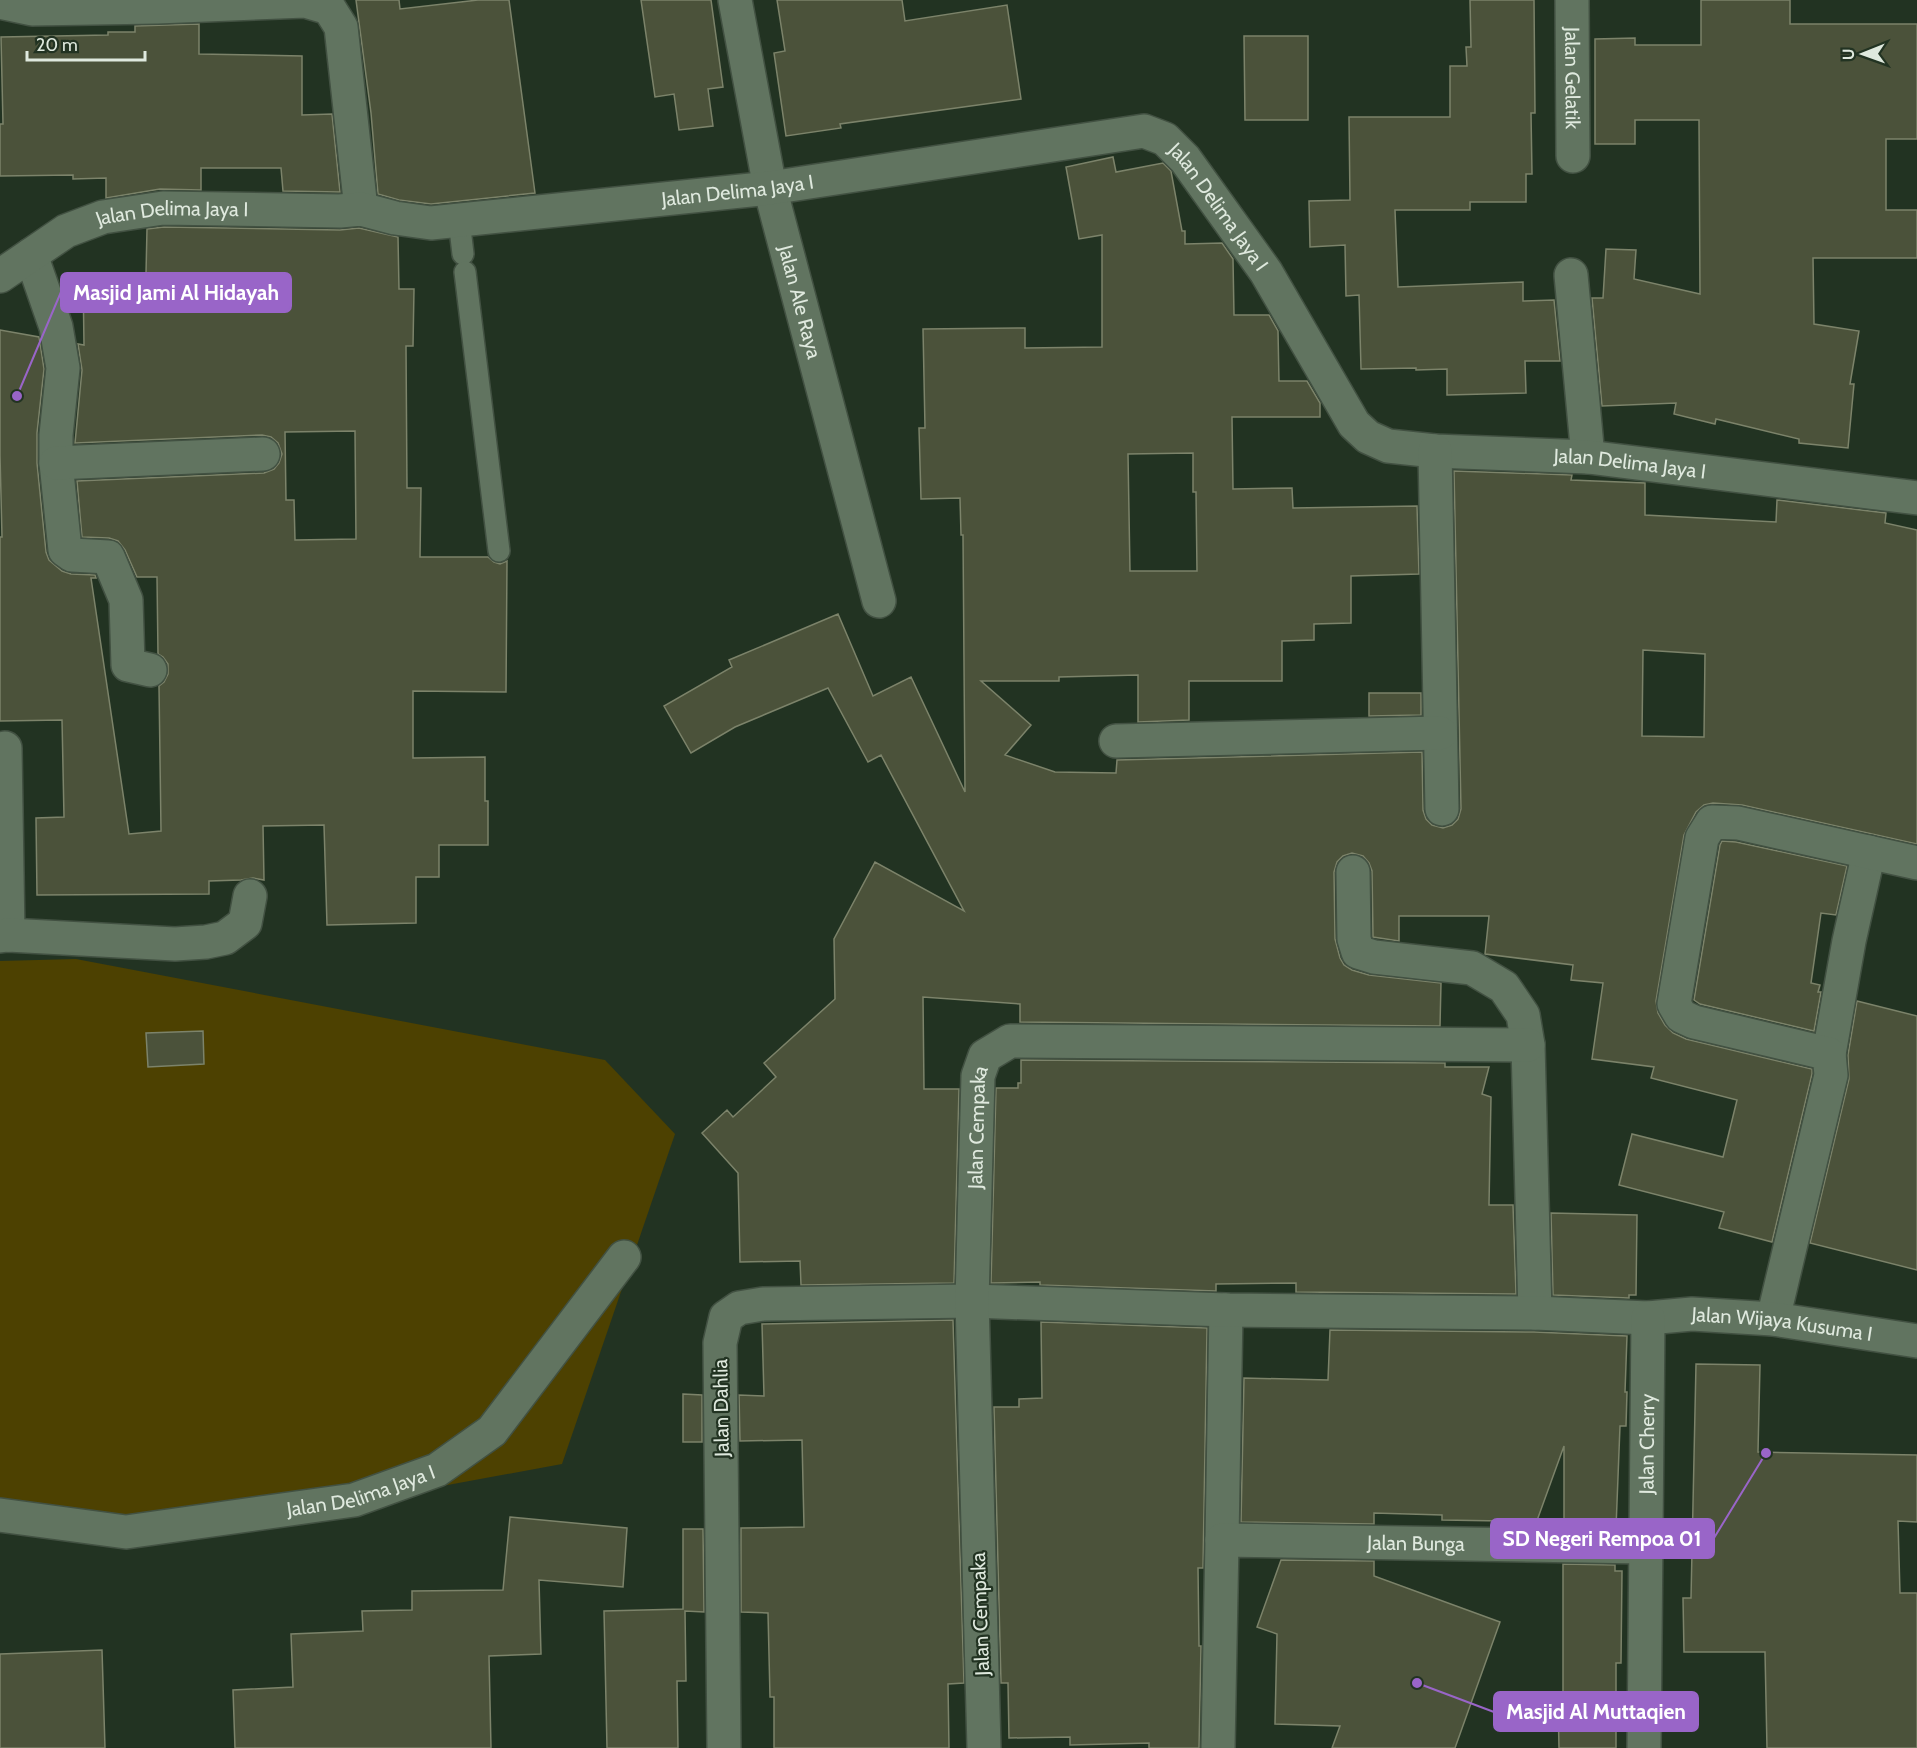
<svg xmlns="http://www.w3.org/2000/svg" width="1917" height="1748" viewBox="0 0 1917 1748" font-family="Cabin,sans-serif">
<rect width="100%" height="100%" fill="#232"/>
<!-- green -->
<path fill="#4d4101" d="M 76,959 L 605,1060 L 675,1134 L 562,1464 L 123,1545 L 0,1516 L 0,961 Z"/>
<!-- building -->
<g fill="#4b523a" stroke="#7c836a" stroke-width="1.5" fill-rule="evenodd">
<path d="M 356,0 L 399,0 L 400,9 L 478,0 L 509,0 L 535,193 L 431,204 L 399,200 L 378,194 L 371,113 Z"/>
<path d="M 641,0 L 711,0 L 723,87 L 708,89 L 713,126 L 679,130 L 674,94 L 655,97 Z"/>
<path d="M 777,0 L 902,0 L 905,21 L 1007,5 L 1021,99 L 840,124 L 841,128 L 786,136 L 774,53 L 785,51 Z"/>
<path d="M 1470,0 L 1534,0 L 1535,113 L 1531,113 L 1532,174 L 1526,174 L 1526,202 L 1470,202 L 1470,210 L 1395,210 L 1398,287 L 1523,282 L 1523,301 L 1554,300 L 1560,361 L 1525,361 L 1526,393 L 1447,395 L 1447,369 L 1416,370 L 1416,368 L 1361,369 L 1359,295 L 1346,296 L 1345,245 L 1310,247 L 1309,201 L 1350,200 L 1349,117 L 1450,117 L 1450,66 L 1467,66 L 1466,47 L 1471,47 Z"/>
<path d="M 1701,0 L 1790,0 L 1790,24 L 1917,24 L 1917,139 L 1886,139 L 1886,210 L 1917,210 L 1917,258 L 1813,258 L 1814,324 L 1859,331 L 1850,384 L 1854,384 L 1848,448 L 1799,443 L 1799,439 L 1716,419 L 1715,424 L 1674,414 L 1676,403 L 1602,406 L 1592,298 L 1603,298 L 1606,249 L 1636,250 L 1634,279 L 1700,294 L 1699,120 L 1635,120 L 1635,144 L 1595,144 L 1595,39 L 1635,38 L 1635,45 L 1701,45 Z"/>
<path d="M 199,24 L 199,54 L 302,56 L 302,115 L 332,114 L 340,192 L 283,191 L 281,168 L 201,168 L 201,190 L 160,189 L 106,198 L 106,178 L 73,179 L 73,175 L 0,176 L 0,124 L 3,124 L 1,37 L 108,35 L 108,32 L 135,32 L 135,26 Z"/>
<path d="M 1244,36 L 1308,36 L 1308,120 L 1245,120 Z"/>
<path d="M 1113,157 L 1116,172 L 1163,163 L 1171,171 L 1182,231 L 1185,231 L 1185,244 L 1222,243 L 1233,259 L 1234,315 L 1269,315 L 1278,331 L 1279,381 L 1307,381 L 1320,403 L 1320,417 L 1232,417 L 1233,489 L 1292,488 L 1293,508 L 1417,506 L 1419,574 L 1351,576 L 1351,623 L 1314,624 L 1314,640 L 1282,641 L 1282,681 L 1189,681 L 1189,720 L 1138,722 L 1138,675 L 1059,677 L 1059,681 L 981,681 L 1031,725 L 1005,755 L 1055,772 L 1116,773 L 1117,760 L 1422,752 L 1423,810 L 1426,819 L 1432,825 L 1443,828 L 1452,825 L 1458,819 L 1461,809 L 1454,471 L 1572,475 L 1571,480 L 1645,483 L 1645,515 L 1776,522 L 1777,500 L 1786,501 L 1886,513 L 1885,523 L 1917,530 L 1917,844 L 1742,805 L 1713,803 L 1704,805 L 1696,812 L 1684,835 L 1656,1001 L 1658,1013 L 1665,1025 L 1673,1033 L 1686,1039 L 1812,1069 L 1812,1074 L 1772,1242 L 1719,1228 L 1724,1212 L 1619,1185 L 1632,1134 L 1723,1157 L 1737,1100 L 1651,1078 L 1654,1067 L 1592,1059 L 1603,983 L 1571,980 L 1573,965 L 1485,954 L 1489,916 L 1399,916 L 1399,941 L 1373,937 L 1372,871 L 1369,863 L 1363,856 L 1352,853 L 1343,856 L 1337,862 L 1334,872 L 1335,939 L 1340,958 L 1344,965 L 1352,970 L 1369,975 L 1441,983 L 1440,1026 L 1020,1022 L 1020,1004 L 923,997 L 924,1089 L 959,1089 L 954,1283 L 801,1285 L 800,1261 L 740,1262 L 738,1173 L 702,1133 L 727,1110 L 733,1117 L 776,1077 L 764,1063 L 835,999 L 834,939 L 875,862 L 964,911 L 881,755 L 868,762 L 828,688 L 735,727 L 691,753 L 664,706 L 732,667 L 729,660 L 838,614 L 873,696 L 911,677 L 965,792 L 963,535 L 961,535 L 960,498 L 921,499 L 919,428 L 925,428 L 923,329 L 1025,328 L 1025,348 L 1102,347 L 1102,235 L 1079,239 L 1066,167 ZM 1193,453 L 1193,492 L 1196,492 L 1197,571 L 1130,571 L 1128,454 ZM 1643,650 L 1705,654 L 1704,737 L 1642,736 Z"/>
<path d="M 164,227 L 340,230 L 359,228 L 398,237 L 399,289 L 414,289 L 413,346 L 406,346 L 407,488 L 421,488 L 420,557 L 488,557 L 494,562 L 500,564 L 507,561 L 506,692 L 413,691 L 413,758 L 485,757 L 485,801 L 488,801 L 488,845 L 439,845 L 439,877 L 416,877 L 416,923 L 327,925 L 324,825 L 263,826 L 264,880 L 253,878 L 241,880 L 209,881 L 209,894 L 37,895 L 36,818 L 64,817 L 62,720 L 0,721 L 0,537 L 2,537 L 0,455 L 0,330 L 39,337 L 44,369 L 37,433 L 37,463 L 46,552 L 49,560 L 62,571 L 71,574 L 95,575 L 96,578 L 91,578 L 129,834 L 161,831 L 159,686 L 164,682 L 168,674 L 168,664 L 163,657 L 158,654 L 157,577 L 137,577 L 125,550 L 118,541 L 109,538 L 82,537 L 77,481 L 264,473 L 274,469 L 279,463 L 282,454 L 278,443 L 271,437 L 262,435 L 75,443 L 82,370 L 78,344 L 84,345 L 83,275 L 146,274 L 147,229 ZM 355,431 L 356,539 L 295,540 L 294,500 L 286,500 L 285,432 Z"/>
<path d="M 1369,693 L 1421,693 L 1421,715 L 1369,716 Z"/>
<path d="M 1722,841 L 1736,842 L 1847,866 L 1836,915 L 1821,913 L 1811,983 L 1820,985 L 1818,992 L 1821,992 L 1814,1031 L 1700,1004 L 1694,1000 L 1720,845 Z"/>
<path d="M 1857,1001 L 1917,1016 L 1917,1270 L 1810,1243 L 1849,1079 L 1848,1055 Z"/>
<path d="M 203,1031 L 204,1064 L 148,1067 L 146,1033 Z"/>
<path d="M 1021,1060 L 1445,1063 L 1445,1067 L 1489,1067 L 1482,1094 L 1491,1097 L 1489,1205 L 1513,1205 L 1516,1294 L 1296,1292 L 1296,1283 L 1216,1284 L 1216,1291 L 1040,1285 L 1040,1282 L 991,1283 L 996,1088 L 1018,1088 L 1018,1083 L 1021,1083 Z"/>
<path d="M 1551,1213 L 1637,1215 L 1636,1295 L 1629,1295 L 1629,1298 L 1553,1295 Z"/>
<path d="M 953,1320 L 964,1683 L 948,1684 L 949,1748 L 774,1748 L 774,1697 L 770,1697 L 768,1613 L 741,1612 L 741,1528 L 804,1527 L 802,1440 L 740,1441 L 739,1395 L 764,1396 L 762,1324 Z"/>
<path d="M 1041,1322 L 1207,1328 L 1203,1568 L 1198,1568 L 1199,1646 L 1201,1646 L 1199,1748 L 1149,1748 L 1149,1743 L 1070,1745 L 1070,1737 L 1009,1738 L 1008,1683 L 1001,1683 L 994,1407 L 1019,1407 L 1019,1399 L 1042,1398 Z"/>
<path d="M 1330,1330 L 1534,1332 L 1627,1336 L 1625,1392 L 1627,1392 L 1626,1426 L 1620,1426 L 1616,1528 L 1564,1527 L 1564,1446 L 1535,1526 L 1503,1526 L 1503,1521 L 1442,1520 L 1442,1515 L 1374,1513 L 1374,1524 L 1241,1522 L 1244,1378 L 1328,1380 Z"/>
<path d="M 1696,1364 L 1760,1365 L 1758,1452 L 1917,1455 L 1917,1522 L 1898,1521 L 1900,1593 L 1917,1593 L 1917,1748 L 1767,1748 L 1765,1652 L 1684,1652 L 1683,1598 L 1691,1598 Z"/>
<path d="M 683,1394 L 702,1395 L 702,1442 L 683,1442 Z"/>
<path d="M 510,1517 L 627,1528 L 623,1587 L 539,1580 L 541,1654 L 489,1656 L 491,1748 L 235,1748 L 233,1690 L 293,1687 L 291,1634 L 363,1631 L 362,1611 L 412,1610 L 412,1591 L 503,1590 Z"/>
<path d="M 683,1529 L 703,1529 L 704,1612 L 685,1611 L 686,1681 L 677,1681 L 678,1748 L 607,1748 L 604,1611 L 683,1609 Z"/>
<path d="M 1281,1560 L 1374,1561 L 1374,1576 L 1500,1622 L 1455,1748 L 1332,1748 L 1340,1726 L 1275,1724 L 1277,1634 L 1257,1627 Z"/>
<path d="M 1563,1564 L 1615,1565 L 1615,1571 L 1622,1571 L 1621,1663 L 1616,1663 L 1616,1748 L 1559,1748 L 1558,1701 L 1563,1700 Z"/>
<path d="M 102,1650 L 105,1748 L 0,1748 L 0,1654 Z"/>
</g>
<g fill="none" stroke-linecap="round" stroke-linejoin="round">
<defs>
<g id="lane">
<path d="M 459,220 L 463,254"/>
<path d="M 465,272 L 499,551"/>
</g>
<g id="street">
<path id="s1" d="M 735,0 L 770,188 L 879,601"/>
<path id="s2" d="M 1572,0 L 1573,156"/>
<path d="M 0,2 L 32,9 L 157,7 L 305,1 L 329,8 L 341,27 L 361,209"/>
<path d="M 31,255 L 56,327 L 63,368 L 56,435 L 56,463 L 65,550 L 72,555 L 108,557 L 126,600 L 128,665 L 150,670"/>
<path d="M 1571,275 L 1588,457"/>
<path id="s3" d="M 0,276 L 66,231 L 103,217 L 163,208 L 340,211 L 361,209 L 395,218 L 431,223 L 770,188 L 1144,131 L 1165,139 L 1185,159 L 1266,272 L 1354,424 L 1368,437 L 1388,446 L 1435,451 L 1588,457 L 1917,498"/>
<path d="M 1435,451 L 1442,809"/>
<path d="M 56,463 L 263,454"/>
<path d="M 1116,741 L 1440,733"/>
<path d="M 5,748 L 8,935"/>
<path d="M 1353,872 L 1354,939 L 1358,952 L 1374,957 L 1472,968 L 1504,987 L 1523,1015 L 1528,1045 L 1535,1313"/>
<path d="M 0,936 L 8,935 L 175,944 L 206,942 L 225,938 L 245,923 L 250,896"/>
<path d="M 1829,1054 L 1849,941 L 1869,852"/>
<path d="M 1773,1319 L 1831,1075 L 1829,1054 L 1694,1022 L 1681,1016 L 1674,1004 L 1702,838 L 1712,822 L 1738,823 L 1917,863"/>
<path id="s4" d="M 0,1515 L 126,1532 L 354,1500 L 437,1470 L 492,1431 L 624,1257"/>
<path d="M 1222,1540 L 1226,1310"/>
<path id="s5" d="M 724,1748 L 720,1343 L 726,1317 L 739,1308 L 763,1304 L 972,1301 L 1226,1310 L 1535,1313 L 1648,1318 L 1692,1314 L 1773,1319 L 1917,1341"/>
<path id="s6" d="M 984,1748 L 972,1301 L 978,1076 L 985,1056 L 1010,1041 L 1528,1045"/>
<path id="s7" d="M 1218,1748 L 1222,1540 L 1645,1547"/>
<path id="s8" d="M 1644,1748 L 1648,1318"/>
</g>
</defs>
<!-- lane casing -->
<use href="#lane" stroke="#425142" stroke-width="24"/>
<!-- street casing -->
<use href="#street" stroke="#425142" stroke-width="36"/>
<!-- lane -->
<use href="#lane" stroke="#617460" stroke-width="21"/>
<!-- street -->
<use href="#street" stroke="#617460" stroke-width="33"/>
</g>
<g text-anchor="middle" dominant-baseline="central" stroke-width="4.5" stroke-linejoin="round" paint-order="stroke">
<!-- street labels -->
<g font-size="20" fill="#dfe9de" stroke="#232">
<text stroke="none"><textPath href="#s2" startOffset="78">Jalan Gelatik</textPath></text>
<text stroke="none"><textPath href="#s3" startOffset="758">Jalan Delima Jaya I</textPath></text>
<text stroke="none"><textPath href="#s3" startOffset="1278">Jalan Delima Jaya I</textPath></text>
<text stroke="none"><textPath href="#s3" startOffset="189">Jalan Delima Jaya I</textPath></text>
<text stroke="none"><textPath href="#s1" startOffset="309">Jalan Ale Raya</textPath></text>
<text stroke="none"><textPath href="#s3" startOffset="1818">Jalan Delima Jaya I</textPath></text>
<text stroke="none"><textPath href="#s6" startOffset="621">Jalan Cempaka</textPath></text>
<text stroke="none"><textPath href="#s5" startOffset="1492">Jalan Wijaya Kusuma I</textPath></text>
<text transform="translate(721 1408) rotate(-91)">Jalan Dahlia</text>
<text stroke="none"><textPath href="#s8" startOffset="304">Jalan Cherry</textPath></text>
<text stroke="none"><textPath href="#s4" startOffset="366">Jalan Delima Jaya I</textPath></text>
<text stroke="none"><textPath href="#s7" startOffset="402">Jalan Bunga</textPath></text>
<text transform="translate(980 1614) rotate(-92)">Jalan Cempaka</text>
</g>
</g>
<!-- callouts -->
<path fill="none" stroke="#9965c8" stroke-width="2" d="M17 396L61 292M1766 1453L1714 1538M1417 1683L1494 1712"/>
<g fill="#9965c8" stroke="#232" stroke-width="2">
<circle cx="17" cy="396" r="6"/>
<circle cx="1766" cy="1453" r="6"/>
<circle cx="1417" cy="1683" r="6"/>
</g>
<g fill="#9965c8" stroke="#9965c8" stroke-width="2">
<rect x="61" y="273" width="230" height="39" rx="6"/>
<rect x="1491" y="1519" width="223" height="39" rx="6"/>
<rect x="1494" y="1692" width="204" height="39" rx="6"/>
</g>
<g font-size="21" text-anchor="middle" font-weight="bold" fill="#fff">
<text x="176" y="300">Masjid Jami Al Hidayah</text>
<text x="1602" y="1546">SD Negeri Rempoa 01</text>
<text x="1596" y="1719">Masjid Al Muttaqien</text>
</g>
<!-- north arrow -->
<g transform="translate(1863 54) rotate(269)" stroke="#223322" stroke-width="4.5" paint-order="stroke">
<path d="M0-4.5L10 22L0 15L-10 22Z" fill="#dfe9de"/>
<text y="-9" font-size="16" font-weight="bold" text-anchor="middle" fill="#dfe9de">U</text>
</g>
<!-- scale -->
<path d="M27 51v9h118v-9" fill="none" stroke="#dfe9de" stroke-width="3"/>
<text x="36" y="51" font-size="18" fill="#dfe9de" stroke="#223322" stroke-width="4.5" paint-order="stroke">20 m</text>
</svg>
